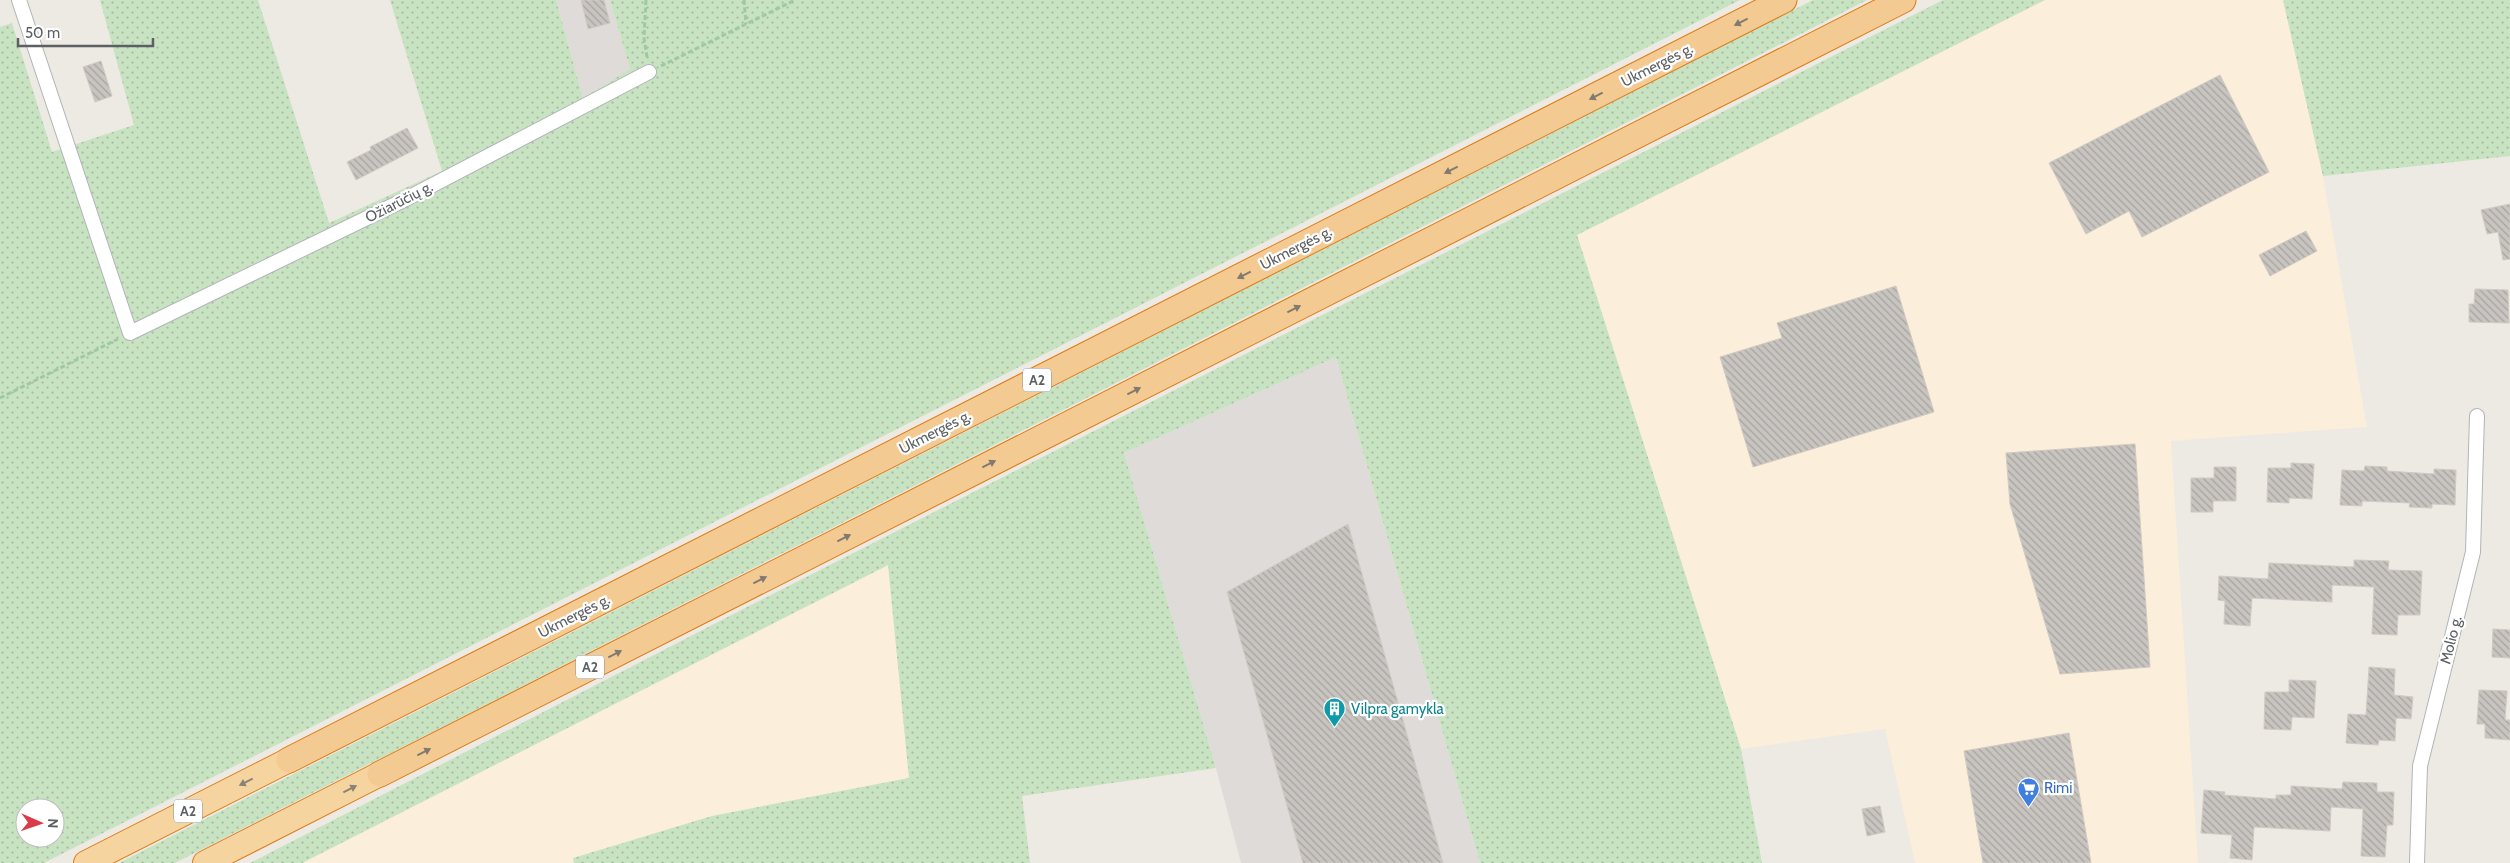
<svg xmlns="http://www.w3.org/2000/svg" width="2510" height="863" viewBox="0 0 2510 863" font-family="Cabin,sans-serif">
<defs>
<pattern id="grass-dots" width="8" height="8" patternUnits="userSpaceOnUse" patternTransform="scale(1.25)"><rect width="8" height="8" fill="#c8e3c2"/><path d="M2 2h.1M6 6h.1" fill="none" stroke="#a6bba1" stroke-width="1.8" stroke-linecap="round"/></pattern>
<pattern id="building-back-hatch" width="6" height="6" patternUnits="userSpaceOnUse" patternTransform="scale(1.25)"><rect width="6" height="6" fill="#c8c4c0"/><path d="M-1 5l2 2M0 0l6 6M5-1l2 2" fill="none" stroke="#a6a3a0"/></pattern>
</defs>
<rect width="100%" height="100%" fill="#ede9e3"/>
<!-- commercial -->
<g fill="#fbeedb">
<path d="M 2045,0 L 2283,0 L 2323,176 L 2367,427 L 2171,441 L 2198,863 L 1915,863 L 1885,729 L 1741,749 L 1577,235 Z"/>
<path d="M 889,565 L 909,778 L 712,816 L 573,859 L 574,863 L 302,863 Z"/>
</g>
<!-- industrial -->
<g fill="#dfdbd8">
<path d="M 556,0 L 610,0 L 630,69 L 583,98 Z"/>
<path d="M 1336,357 L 1480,863 L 1241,863 L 1216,768 L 1124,453 Z"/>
</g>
<!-- grass -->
<g fill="url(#grass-dots)" fill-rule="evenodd">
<path d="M 100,0 L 258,0 L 329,223 L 442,171 L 390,0 L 556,0 L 583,98 L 630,69 L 610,0 L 1740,0 L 44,863 L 0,863 L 0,27 L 12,23 L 52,152 L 134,125 ZM 25,808 L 55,808 L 55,838 L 25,838 Z"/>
<path d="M 1813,0 L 1867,0 L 175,863 L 119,863 Z"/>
<path d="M 1943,0 L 2045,0 L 1577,235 L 1741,749 L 1762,863 L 1480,863 L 1336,357 L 1124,453 L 1216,768 L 1022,796 L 1030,863 L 574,863 L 573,858 L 712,816 L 909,778 L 888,565 L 302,863 L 250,863 L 751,605 Z"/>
<path d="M 2283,0 L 2510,0 L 2510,156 L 2323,176 Z"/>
</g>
<!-- building -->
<g fill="url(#building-back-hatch)" stroke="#d1cac2">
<path d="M 581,0 L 604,0 L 610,23 L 588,29 Z"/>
<path d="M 101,61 L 112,96 L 95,102 L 83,67 Z"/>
<path d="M 2220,75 L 2269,172 L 2142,237 L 2129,211 L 2086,234 L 2049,163 Z"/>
<path d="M 407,128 L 418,148 L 356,180 L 347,162 L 371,150 L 370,147 Z"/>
<path d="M 2510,204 L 2510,259 L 2503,260 L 2498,232 L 2487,234 L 2481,210 Z"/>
<path d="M 2306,231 L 2317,251 L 2270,276 L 2259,255 Z"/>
<path d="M 1896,286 L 1934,412 L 1753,467 L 1720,357 L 1782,338 L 1777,323 Z"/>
<path d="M 2475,289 L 2508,290 L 2509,323 L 2469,322 L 2469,304 L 2474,304 Z"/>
<path d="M 2135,444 L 2150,667 L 2060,674 L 2010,504 L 2006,453 Z"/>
<path d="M 2291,463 L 2314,464 L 2312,499 L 2289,498 L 2289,503 L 2267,502 L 2268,468 L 2291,468 Z"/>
<path d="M 2365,466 L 2387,467 L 2387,471 L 2434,474 L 2434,469 L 2456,470 L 2455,505 L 2432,504 L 2432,508 L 2409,507 L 2410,503 L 2362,501 L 2362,506 L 2340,505 L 2342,470 L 2364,471 Z"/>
<path d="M 2214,467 L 2236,467 L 2236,501 L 2213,501 L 2213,512 L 2191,512 L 2191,478 L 2214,478 Z"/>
<path d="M 1348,524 L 1443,863 L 1303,863 L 1227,592 Z"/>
<path d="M 2354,560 L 2389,561 L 2388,570 L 2422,571 L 2420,615 L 2398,615 L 2397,635 L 2372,634 L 2374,587 L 2332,585 L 2332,602 L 2252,598 L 2250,626 L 2224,624 L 2225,601 L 2218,600 L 2219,576 L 2268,579 L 2269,563 L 2354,567 Z"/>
<path d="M 2493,629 L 2510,630 L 2510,658 L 2492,657 Z"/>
<path d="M 2369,667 L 2395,669 L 2394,695 L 2413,697 L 2411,719 L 2396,718 L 2395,741 L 2379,740 L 2378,745 L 2346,743 L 2348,714 L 2366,715 Z"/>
<path d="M 2289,680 L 2316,681 L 2314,718 L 2292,717 L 2291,730 L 2264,729 L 2265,692 L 2289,692 Z"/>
<path d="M 2479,690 L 2507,691 L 2505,720 L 2510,720 L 2510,740 L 2485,738 L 2485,724 L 2477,724 Z"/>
<path d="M 2069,733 L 2091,863 L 1983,863 L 1964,751 Z"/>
<path d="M 2343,782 L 2377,783 L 2377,792 L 2394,792 L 2393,825 L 2387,825 L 2385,857 L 2361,856 L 2363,809 L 2331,807 L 2330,831 L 2254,827 L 2252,860 L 2230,858 L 2232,835 L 2201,833 L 2204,790 L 2225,792 L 2224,795 L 2276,799 L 2276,795 L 2291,795 L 2291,786 L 2342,789 Z"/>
<path d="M 1880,806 L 1885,832 L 1867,836 L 1862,809 Z"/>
</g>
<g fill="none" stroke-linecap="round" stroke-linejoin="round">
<defs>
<g id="minor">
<path d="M 19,0 L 130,333 L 406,199 L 649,72"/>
<path d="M 2417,863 L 2420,766 L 2473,552 L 2477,416"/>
</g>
<g id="trunk">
<path d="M 86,863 L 289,760"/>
<path d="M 205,863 L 380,774"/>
</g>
<g id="motorway">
<path d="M 289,760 L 1784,0"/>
<path d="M 380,774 L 1903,0"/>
</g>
</defs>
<!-- minor casing -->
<use href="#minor" stroke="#b1b5b8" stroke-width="16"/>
<!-- trunk casing -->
<use href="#trunk" stroke="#de7a13" stroke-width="26"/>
<!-- motorway casing -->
<use href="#motorway" stroke="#de7a13" stroke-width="27"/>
<!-- path -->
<g stroke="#9fc8a3" stroke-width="3" stroke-dasharray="5 2.5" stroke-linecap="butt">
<path d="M 646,0 L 644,38 L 647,57"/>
<path d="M 744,0 L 746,24"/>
<path d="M 661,66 L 795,0"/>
<path d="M 0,398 L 118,339"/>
</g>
<!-- minor -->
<use href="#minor" stroke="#fff" stroke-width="14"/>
<!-- trunk -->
<use href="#trunk" stroke="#f6d4a0" stroke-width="24"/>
<!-- motorway -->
<use href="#motorway" stroke="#f4ca93" stroke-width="25"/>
</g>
<!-- one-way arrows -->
<defs><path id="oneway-solid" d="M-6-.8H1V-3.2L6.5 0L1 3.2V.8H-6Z" transform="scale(1.25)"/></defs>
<g fill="#827a6f">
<use href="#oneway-solid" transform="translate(1741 22) rotate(153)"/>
<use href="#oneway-solid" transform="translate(1596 96) rotate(153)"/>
<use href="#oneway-solid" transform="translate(1451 170) rotate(153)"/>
<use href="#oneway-solid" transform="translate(1244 275) rotate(153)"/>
<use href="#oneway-solid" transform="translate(1294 309) rotate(-27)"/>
<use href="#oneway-solid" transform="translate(1134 391) rotate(-27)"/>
<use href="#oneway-solid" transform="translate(989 464) rotate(-27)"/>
<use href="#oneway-solid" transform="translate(844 538) rotate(-27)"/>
<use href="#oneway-solid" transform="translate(760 580) rotate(-27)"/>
<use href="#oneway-solid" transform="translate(615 654) rotate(-27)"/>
<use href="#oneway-solid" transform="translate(424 752) rotate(-27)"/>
</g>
<g fill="#8a8375">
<use href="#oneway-solid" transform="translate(246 782) rotate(153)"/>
<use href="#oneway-solid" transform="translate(350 789) rotate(-27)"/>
</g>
<!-- icons -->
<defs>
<symbol id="building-pin" viewBox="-11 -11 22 30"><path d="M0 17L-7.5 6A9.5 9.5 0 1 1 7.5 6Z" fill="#0f9aa8" stroke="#fff"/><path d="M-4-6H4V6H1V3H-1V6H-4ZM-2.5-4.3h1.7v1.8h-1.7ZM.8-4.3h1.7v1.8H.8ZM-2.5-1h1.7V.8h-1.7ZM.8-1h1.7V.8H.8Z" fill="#fff"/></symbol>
<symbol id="supermarket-pin" viewBox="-11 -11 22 30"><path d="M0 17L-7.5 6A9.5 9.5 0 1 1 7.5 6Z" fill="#3f7fe0" stroke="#fff"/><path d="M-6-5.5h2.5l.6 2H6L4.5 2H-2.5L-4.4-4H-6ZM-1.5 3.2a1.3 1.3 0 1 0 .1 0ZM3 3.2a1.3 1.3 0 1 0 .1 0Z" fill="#fff"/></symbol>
</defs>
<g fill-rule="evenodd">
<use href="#building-pin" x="1322" y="696" width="25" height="34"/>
<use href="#supermarket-pin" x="2016" y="776" width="25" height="34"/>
</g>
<g text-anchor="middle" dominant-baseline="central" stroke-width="4.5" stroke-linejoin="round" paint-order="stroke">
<!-- shield labels -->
<g fill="#fff" stroke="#8d9092" stroke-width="1">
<rect x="1023" y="368.5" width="28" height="23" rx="4"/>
<rect x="576" y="655.5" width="28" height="23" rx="4"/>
<rect x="174" y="799.5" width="28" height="23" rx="4"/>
</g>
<g font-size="14" font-weight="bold" fill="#5c6063">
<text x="1037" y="380">A2</text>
<text x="590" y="667">A2</text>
<text x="188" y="811">A2</text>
</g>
<!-- street labels -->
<g font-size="15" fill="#5c6063" stroke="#fff">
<text transform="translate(1657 65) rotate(-27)">Ukmergės g.</text>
<text transform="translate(399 202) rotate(-27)">Ožiarūčių g.</text>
<text transform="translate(1296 248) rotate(-27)">Ukmergės g.</text>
<text transform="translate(935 432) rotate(-27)">Ukmergės g.</text>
<text transform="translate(574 616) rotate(-27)">Ukmergės g.</text>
<text transform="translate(2451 640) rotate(-76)">Molio g.</text>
</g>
<!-- culture labels -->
<g font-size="15" fill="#0d838f" stroke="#fff" text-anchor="start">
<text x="1351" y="709">Vilpra gamykla</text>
</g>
<!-- shop labels -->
<g font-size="15" fill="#366cbe" stroke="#fff" text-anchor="start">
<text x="2044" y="788">Rimi</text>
</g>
</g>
<!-- north arrow -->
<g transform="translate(40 823) rotate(92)"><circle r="24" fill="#ffffff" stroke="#bebfc1"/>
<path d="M0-4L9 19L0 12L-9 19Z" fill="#db3c4c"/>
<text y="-8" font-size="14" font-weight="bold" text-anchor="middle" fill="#5c6063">N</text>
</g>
<!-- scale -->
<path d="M18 38v8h135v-8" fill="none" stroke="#5c6063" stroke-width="2.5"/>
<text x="25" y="38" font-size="15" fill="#5c6063" stroke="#ffffff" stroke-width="4" paint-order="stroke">50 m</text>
</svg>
